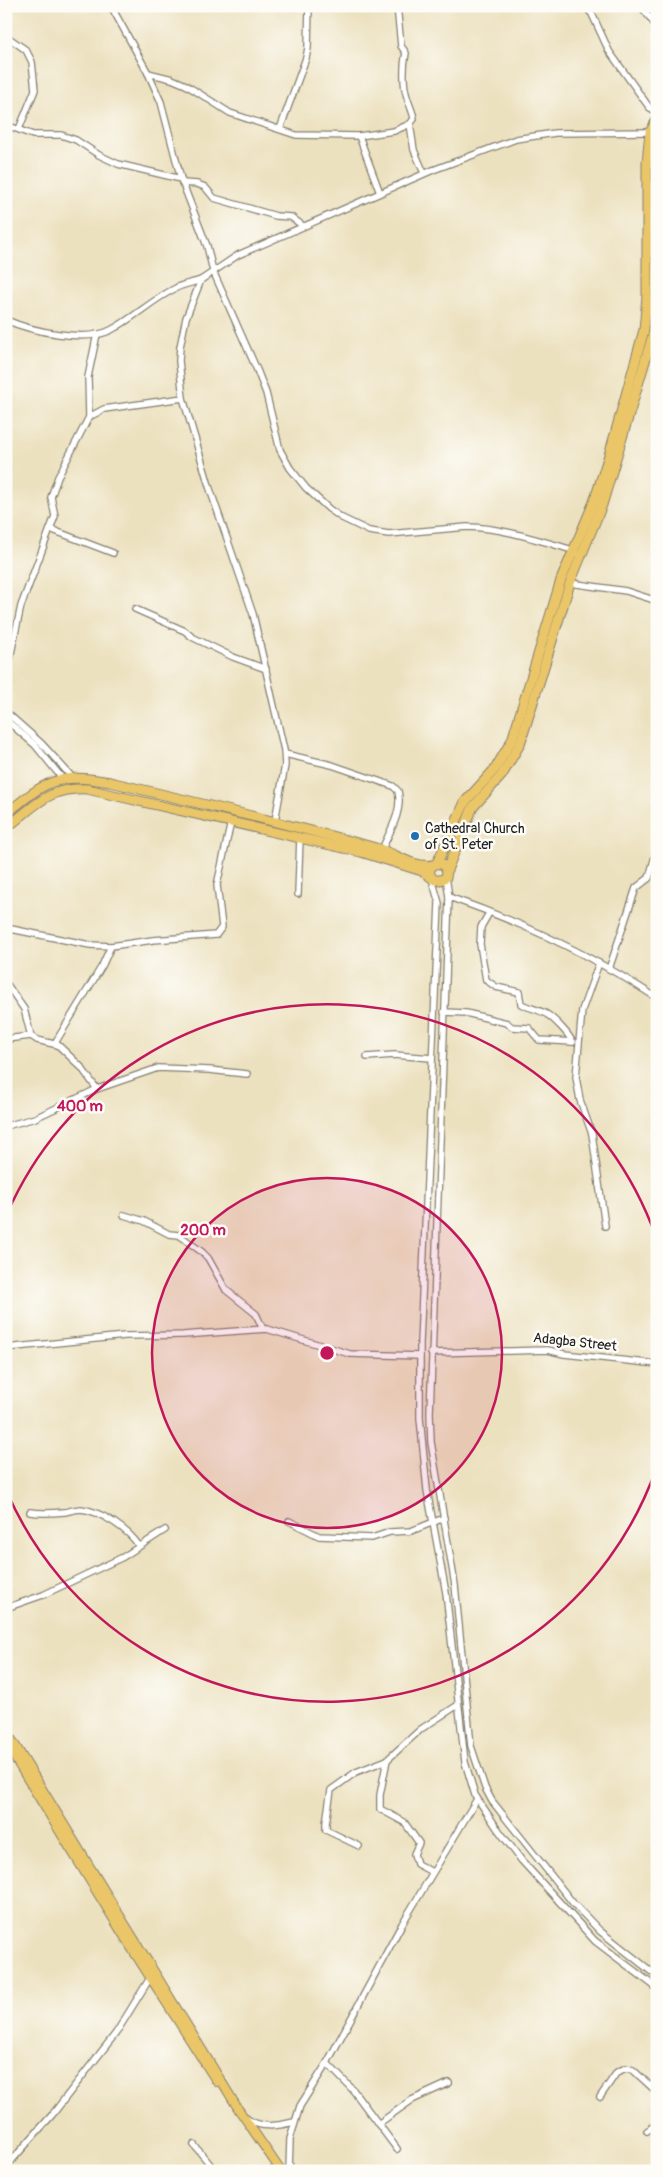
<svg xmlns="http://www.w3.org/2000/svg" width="663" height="2177" viewBox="0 0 663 2177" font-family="Pangolin,sans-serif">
<rect width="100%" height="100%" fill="#fdfcf7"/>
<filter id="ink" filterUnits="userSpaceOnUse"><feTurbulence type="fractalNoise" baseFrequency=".02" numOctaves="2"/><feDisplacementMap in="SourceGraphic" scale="10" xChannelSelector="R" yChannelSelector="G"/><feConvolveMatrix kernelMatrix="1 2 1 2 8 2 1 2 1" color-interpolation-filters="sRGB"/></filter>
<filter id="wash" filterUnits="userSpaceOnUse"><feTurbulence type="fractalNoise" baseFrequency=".0096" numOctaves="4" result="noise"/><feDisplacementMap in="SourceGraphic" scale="20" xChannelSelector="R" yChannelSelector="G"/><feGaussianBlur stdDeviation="1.12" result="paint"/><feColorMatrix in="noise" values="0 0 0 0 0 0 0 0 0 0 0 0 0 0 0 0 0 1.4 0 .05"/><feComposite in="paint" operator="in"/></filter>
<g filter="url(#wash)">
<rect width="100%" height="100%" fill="#ece1bf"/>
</g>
<g filter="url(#ink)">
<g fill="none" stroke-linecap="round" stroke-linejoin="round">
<defs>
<g id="minor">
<path d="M 111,6 L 148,73 L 161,102 L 181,179 L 207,246 L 213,271 L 257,370 L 266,393 L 280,450 L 290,468 L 306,488 L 329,509 L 342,518 L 369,531 L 389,534 L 467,527 C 504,528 538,540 573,550"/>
<path d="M 397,6 L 401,46 L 406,53 C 403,66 403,85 407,97 C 409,105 413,111 414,119 L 410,124 L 414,150 L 424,173"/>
<path d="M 585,6 L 592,14 L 609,51 L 649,107 L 657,113"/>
<path d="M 641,6 L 657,27"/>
<path d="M 6,36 L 26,50 L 32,62 L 35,90 L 19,129"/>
<path d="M 148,73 L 172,79 L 186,85 L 230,113 L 296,135 L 359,136 L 394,131 L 410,124"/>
<path d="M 6,125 L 33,135 L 61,135 L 76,140 L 99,155 L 118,164 L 181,179"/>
<path d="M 280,129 L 306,58 L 308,48 L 309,6"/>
<path d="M 359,136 L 380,193"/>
<path d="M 182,183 L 197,184 L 205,187 L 214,198 L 276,216 L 291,217 L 303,226"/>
<path d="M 6,320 C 31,331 86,343 111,330 C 134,318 153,299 176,288 C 183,284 193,283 201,280"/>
<path d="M 89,417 L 88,377 L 97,334"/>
<path d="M 50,529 L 113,553"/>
<path d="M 570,583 L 626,591 L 657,601"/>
<path d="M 135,609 L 185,631 L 192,637 L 233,657 L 266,669"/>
<path d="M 6,677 L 21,606 L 55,516 L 51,497 L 58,477 L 89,417 L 104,409 L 183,398"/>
<path d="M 6,712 L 42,744 L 72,777"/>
<path d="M 6,720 L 35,745 L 62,778"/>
<path d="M 285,754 L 332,765 L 393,786 L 398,791 C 403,811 390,831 382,849"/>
<path d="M 657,778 L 655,786 L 657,796"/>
<path d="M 275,821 L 285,765 L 284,750 L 253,614 L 210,489 L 183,398 L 179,361 L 180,347 L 186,318 L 201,280 L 238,255 L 433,170 L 516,139 L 555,133 L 650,132"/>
<path d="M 446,877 L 449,897 L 430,1413 L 431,1442 L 455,1585 L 471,1746 L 485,1788 L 492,1801 L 573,1903 L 600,1931 L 657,1976"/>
<path d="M 432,879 L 439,903 L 438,926 L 420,1343 L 420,1418 L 427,1490 L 446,1593 L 465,1762 L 475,1795 L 497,1828 L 522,1861 L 595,1941 L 657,1988"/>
<path d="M 298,894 L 300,837"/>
<path d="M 449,897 C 521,922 593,956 657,998"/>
<path d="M 489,913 L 481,927 L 480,944 L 486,980 L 496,987 L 519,992 L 521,1004 C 529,1008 541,1010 548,1015 C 555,1020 570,1035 572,1042"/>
<path d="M 6,928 L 90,945 L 111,946 L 153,940 L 216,935 L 222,927 L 217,885 L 231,822"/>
<path d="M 599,963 L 582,1010 L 576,1077 L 580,1100 L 592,1134 L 605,1226"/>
<path d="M 609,969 L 636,888 L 649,878 L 657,849"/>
<path d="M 6,983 L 24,1009 L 31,1036"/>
<path d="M 444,1012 L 466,1013 L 507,1023 L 512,1027 L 529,1028 L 539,1040 L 573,1042"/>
<path d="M 6,1039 L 31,1036 L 37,1040 L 58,1045 L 81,1067 L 97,1089"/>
<path d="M 55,1043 L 102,966 L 111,946"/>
<path d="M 367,1057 L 394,1055 L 432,1058"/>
<path d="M 6,1126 L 35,1118 L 97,1089 L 158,1068 L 209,1070 L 247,1074"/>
<path d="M 124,1215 L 144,1221 L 169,1234 L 179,1235 L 202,1252 L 208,1258 L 226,1290 L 256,1314 L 263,1329"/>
<path d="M 6,1348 L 125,1336 L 183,1335 L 267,1329 L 350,1354 L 420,1356"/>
<path d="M 431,1353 L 548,1350 L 564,1354 L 657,1364"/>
<path d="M 30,1512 C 42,1514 53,1513 65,1512 C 70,1511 76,1509 81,1509 C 101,1511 129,1530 139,1546"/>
<path d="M 289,1521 L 319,1536 L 372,1538 L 390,1532 L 411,1531 L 444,1518"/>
<path d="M 6,1608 L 43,1595 L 123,1557 L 165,1530"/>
<path d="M 387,1760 L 380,1795 L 380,1809 L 404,1822 L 419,1843 L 414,1854 L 417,1864 L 432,1872"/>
<path d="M 359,1846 L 326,1830 L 326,1823 L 331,1790 L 356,1772 L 387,1760 L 421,1729 L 458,1705"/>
<path d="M 327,2063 L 353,2090 L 397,2149"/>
<path d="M 600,2097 L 617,2072 L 626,2068 L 633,2070 L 657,2092"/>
<path d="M 246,2118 C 260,2129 278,2126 294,2122"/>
<path d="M 378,2124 L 412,2100 L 449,2083"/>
<path d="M 647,2131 L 657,2124"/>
<path d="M 194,2145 L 213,2168 L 213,2171"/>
<path d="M 6,2167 L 52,2115 L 116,2033 L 150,1978"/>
<path d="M 273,2171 L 273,2170"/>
<path d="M 289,2171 L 290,2139 L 300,2106 L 327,2063 L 402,1924 L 477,1799"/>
</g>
<g id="major">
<path d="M 6,1730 L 239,2110 L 281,2171"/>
<path d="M 6,1744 L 130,1946 L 217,2082"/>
</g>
<g id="highway">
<path d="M 657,150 L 657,207"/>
<path d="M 6,814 C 46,781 57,772 110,782 C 199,803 287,824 376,848 C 394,852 413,869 433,865"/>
<path d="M 6,828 C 35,806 48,787 87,789 L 361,852 L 422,871 L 435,880 L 441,880 L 446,877 C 449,867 442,861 433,865 L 429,870 L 431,877"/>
<path d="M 437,863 L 465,802 L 495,769 L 512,740 L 561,580 L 594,502 L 610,452 L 644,330 L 647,296 L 647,163 L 650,132 L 657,120"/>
<path d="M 447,870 L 473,807 L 502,775 L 520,744 L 570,583 L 602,505 L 654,331 L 656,296 L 657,239"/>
</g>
</defs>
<!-- minor casing -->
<use href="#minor" stroke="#847e6e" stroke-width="8"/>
<!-- major casing -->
<use href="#major" stroke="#847e6e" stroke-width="10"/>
<!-- highway casing -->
<use href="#highway" stroke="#847e6e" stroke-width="11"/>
<!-- minor -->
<use href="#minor" stroke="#fff" stroke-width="5.5"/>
<!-- major -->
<use href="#major" stroke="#eac669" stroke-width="8"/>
<!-- highway -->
<use href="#highway" stroke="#eac669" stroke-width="9"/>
</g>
</g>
<!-- distance rings -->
<circle cx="327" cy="1353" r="175" fill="#c2185b" fill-opacity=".12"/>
<g fill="none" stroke="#c2185b" stroke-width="2.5">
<circle cx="327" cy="1353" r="175"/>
<path d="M656 1469A349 349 0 0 1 7 1492M7 1214A349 349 0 0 1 656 1237"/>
</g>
<!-- markers -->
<circle fill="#1f6fb2" stroke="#fdfcf7" stroke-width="2" cx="415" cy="836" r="5"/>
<g text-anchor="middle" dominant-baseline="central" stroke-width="5" stroke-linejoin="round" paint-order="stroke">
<!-- poi labels -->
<g font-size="14" fill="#1c1c1c" stroke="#fdfcf7" text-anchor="start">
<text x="425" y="828">Cathedral Church<tspan x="425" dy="16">of St. Peter</tspan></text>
</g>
<!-- street labels -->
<g font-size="14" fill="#1c1c1c" stroke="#fdfcf7">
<text transform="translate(575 1342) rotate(6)">Adagba Street</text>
</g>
</g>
<circle cx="327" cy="1353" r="8" fill="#c2185b" stroke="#fdfcf7" stroke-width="2.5"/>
<g font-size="15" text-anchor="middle" font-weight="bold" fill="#c2185b" stroke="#fdfcf7" stroke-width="5" stroke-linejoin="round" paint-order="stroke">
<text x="80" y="1111">400 m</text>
<text x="203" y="1235">200 m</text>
</g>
<!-- margin -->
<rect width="663" height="2177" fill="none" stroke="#fdfcf7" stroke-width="25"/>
</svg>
